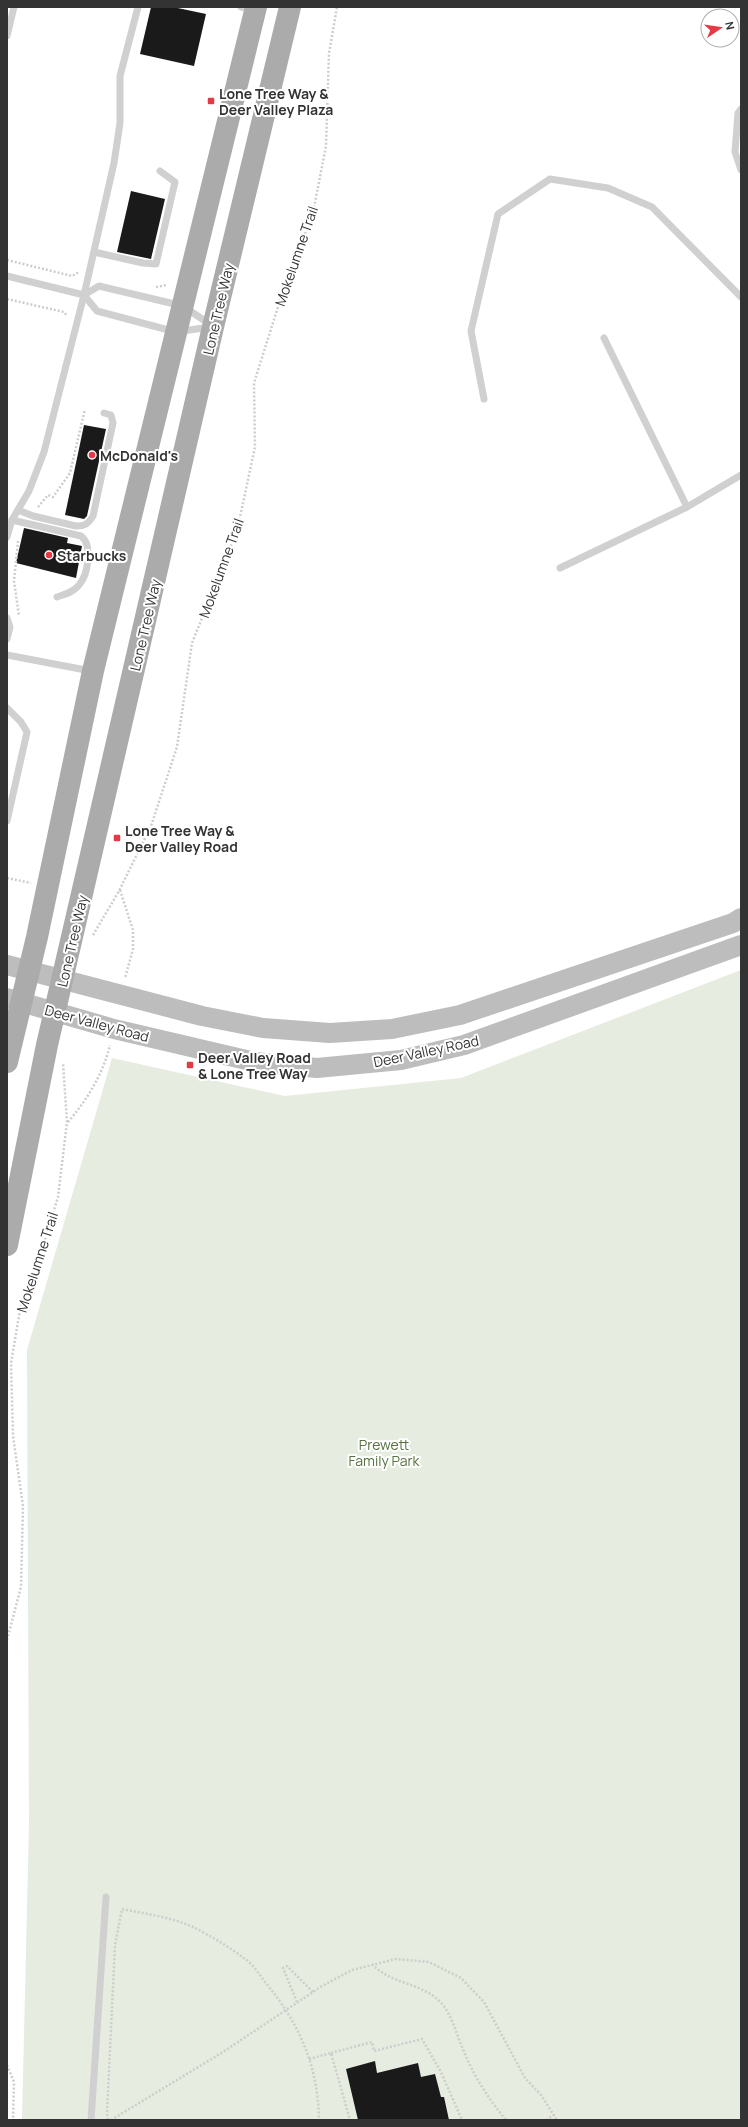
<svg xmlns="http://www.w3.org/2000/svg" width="748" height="2127" viewBox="0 0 748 2127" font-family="Manrope,sans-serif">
<rect width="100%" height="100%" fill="#fff"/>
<!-- green -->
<path fill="#e6ecdf" d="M 741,970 L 741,2120 L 22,2120 L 29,1824 L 27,1350 L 112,1058 L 285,1096 L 461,1078 Z"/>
<!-- building -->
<g fill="#1a1a1a">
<path d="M 151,7 L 173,7 L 206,14 L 194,66 L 140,54 Z"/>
<path d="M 131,191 L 165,199 L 151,259 L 117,252 Z"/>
<path d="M 84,425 L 106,429 L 87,516 L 84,519 L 65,515 Z"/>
<path d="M 24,528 L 68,538 L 67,543 L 82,546 L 76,578 L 16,563 Z"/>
<path d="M 375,2061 L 377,2073 L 418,2063 L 421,2077 L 435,2074 L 441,2097 L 444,2097 L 449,2120 L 358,2120 L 346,2069 Z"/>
</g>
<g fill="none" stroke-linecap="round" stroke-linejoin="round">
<!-- path -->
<g stroke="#cdcdcd" stroke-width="2.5" stroke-dasharray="2 2" stroke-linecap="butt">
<path d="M 7,260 L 72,276 L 79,272"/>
<path d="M 156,287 L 167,285"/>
<path d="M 7,299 L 64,312 L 67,316"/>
<path d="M 38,507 L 48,495 L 53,497 L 70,473 L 85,409"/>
<path d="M 18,541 L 14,581 L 19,616"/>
<path d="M 7,878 L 31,883"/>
<path d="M 120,890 L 133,930 L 133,949 L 125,978"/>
<path d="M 93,935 L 119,891 L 151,826 L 177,747 L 192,643 L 237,531 L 255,447 L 254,383 L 283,291 L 313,213 L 326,146 L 329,53 L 337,7"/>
<path d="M 68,1122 C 87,1100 103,1074 110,1045"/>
<path d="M 7,1640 L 21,1587 L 23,1506 L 13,1436 L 11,1363 L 21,1304 L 39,1259 L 58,1197 L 67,1122 L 63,1063"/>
<path d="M 372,1964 C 391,1985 424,1982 443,2005 C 453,2018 456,2034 463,2049 C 473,2075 488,2098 506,2120"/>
<path d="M 297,2002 L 283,1968 L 287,1966 L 313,1992"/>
<path d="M 331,2053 L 372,2042 L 374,2051 L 422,2039 L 441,2072 L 462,2120"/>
<path d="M 309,2059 L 331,2053 L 350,2120"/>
<path d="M 7,2065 L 14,2082 L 13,2120"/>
<path d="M 108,2120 L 107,2113 L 115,1945 L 122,1909 C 146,1914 171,1917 193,1927 C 209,1935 231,1948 245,1959 C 253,1964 259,1974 265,1982 C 299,2023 318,2065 319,2120"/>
<path d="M 111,2120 L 223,2052 L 322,1986 L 352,1970 L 396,1959 L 429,1962 L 461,1978 L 484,2002 L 525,2078 L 541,2095 L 557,2120"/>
<path d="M 546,2120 L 554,2115"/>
</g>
<!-- lane -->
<g stroke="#d0d0d0" stroke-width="7">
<path d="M 241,7 L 253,10"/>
<path d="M 7,36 L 14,7"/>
<path d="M 741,109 L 738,113 L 735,152 L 741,170"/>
<path d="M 94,252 L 143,263 L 156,264 L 175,182 L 160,171"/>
<path d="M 7,276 L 84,295 L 97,311 L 176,332 L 210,327"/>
<path d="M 84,295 L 99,286 L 183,306 L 211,325"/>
<path d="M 604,338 L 687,507"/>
<path d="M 484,399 L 471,331 L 498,214 L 550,179 L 608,188 L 652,207 L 741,297"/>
<path d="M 18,510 L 33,516 L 76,526 C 85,526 88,524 93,516 L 113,423 L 111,415 L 104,413"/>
<path d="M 12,520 L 81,536 C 93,545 88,575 79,585 C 74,592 65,594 57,597"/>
<path d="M 7,537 L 12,520 L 29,491 L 44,452 L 84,295 L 114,163 L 120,123 L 120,76 L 138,7"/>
<path d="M 560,568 L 687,507 L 741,475"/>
<path d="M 7,618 L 10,627 L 7,639"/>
<path d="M 7,655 L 91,671"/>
<path d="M 7,708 L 21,722 L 27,732 L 7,821"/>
<path d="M 91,2120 L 106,1897"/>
</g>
<!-- secondary -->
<g stroke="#bdbdbd" stroke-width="20">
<path d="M 7,965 L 202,1016 L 263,1028 L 330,1033 L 392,1029 L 460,1015 L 733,923 L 741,918"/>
<path d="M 7,998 L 114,1029 L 255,1062 L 317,1068 L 401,1060 L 464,1045 L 741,945"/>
</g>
<!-- primary -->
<g stroke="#ababab" stroke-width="22">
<path d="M 7,1062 L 37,937 L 93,671 L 256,7"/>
<path d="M 7,1245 L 47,1045 L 213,327 L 290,7"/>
</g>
</g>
<!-- markers -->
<g fill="#e63946" stroke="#fff" stroke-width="1.5">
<rect x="207" y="97" width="8" height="8" rx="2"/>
<circle cx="92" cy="455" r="4"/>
<circle cx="49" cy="555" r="4"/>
<rect x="113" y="834" width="8" height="8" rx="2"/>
<rect x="186" y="1061" width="8" height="8" rx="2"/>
</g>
<g text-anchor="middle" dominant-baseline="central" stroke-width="4" stroke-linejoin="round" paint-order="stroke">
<!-- poi labels -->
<g font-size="14" font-weight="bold" fill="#333" stroke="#fff" text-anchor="start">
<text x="219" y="93">Lone Tree Way &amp;<tspan x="219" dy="16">Deer Valley Plaza</tspan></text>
<text x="100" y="455">McDonald's</text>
<text x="57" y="555">Starbucks</text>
<text x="125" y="830">Lone Tree Way &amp;<tspan x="125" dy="16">Deer Valley Road</tspan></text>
<text x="198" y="1057">Deer Valley Road<tspan x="198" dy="16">&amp; Lone Tree Way</tspan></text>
</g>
<!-- street labels -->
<g font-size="14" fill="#333" stroke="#fff">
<text transform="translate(296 256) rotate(-71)">Mokelumne Trail</text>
<text transform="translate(218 309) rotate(-77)">Lone Tree Way</text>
<text transform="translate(221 568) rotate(-70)">Mokelumne Trail</text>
<text transform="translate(145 625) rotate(-77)">Lone Tree Way</text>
<text transform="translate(72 941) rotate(-77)">Lone Tree Way</text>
<text transform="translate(97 1023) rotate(15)">Deer Valley Road</text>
<text transform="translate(426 1051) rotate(-12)">Deer Valley Road</text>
<text transform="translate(37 1262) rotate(-72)">Mokelumne Trail</text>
</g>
<!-- park labels -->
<g font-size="14" fill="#56703f" stroke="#fff">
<text x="384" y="1444">Prewett<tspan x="384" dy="16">Family Park</tspan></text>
</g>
</g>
<!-- border -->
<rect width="748" height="2127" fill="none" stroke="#333333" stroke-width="16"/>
<!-- north arrow -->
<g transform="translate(720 28) rotate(77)"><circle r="19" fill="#ffffff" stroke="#adadad"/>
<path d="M0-3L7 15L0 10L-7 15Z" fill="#e63946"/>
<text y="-6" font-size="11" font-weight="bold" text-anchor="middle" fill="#333333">N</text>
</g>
</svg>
